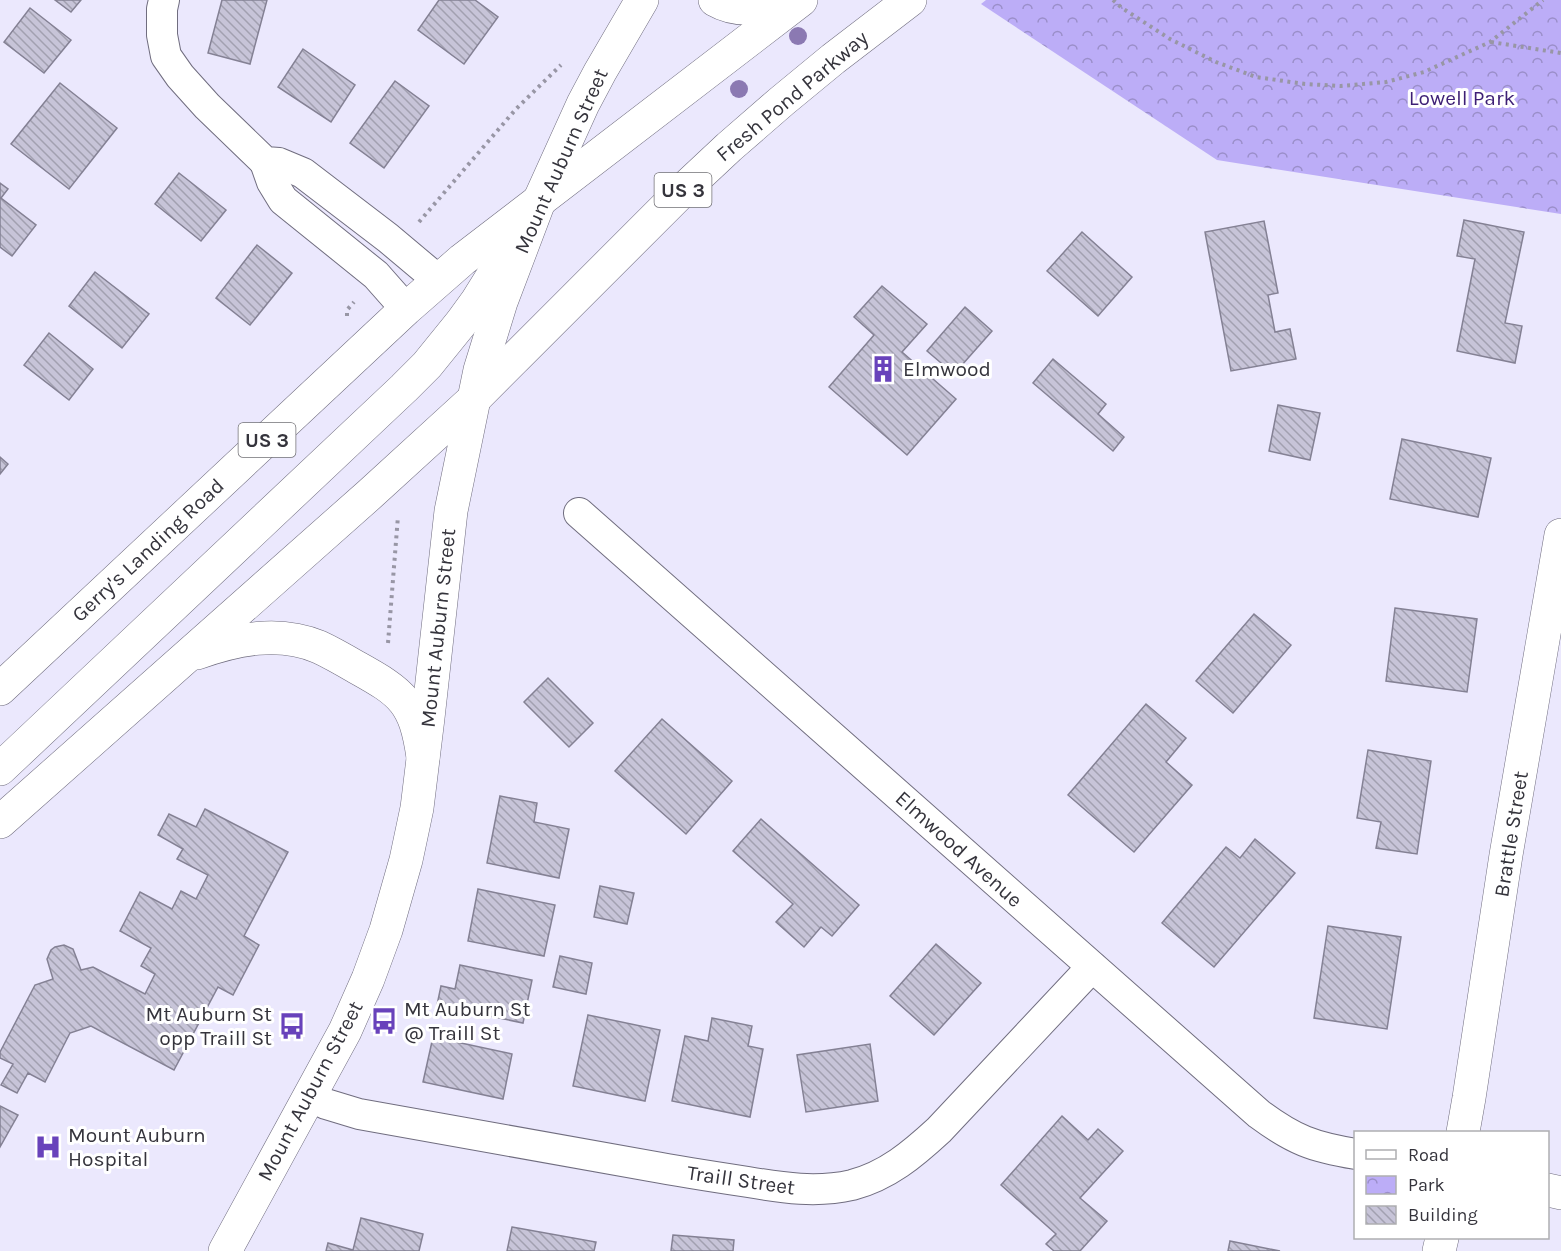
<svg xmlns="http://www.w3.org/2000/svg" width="1561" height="1251" viewBox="0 0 1561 1251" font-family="Karla,sans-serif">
<defs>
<pattern id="park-crowns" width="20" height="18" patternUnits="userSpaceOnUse" patternTransform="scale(1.5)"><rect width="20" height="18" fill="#bcadf7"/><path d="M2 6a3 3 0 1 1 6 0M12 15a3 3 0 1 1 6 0" fill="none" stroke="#9a8ec9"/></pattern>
<pattern id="building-back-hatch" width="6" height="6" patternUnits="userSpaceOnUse" patternTransform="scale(1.5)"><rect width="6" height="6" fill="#c7c4d8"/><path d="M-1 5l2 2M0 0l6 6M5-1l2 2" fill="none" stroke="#a2a0b0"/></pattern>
</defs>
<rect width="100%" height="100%" fill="#ebe8fd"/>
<!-- park -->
<path fill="url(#park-crowns)" d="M 986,0 L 1561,0 L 1561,214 L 1217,160 L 981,4 Z"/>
<!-- building -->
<g fill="url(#building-back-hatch)" stroke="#848194" stroke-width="1.5">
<path d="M 55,0 L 81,0 L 71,12 Z"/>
<path d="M 222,0 L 267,0 L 250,64 L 208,53 Z"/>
<path d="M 439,0 L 475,0 L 498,17 L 464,64 L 418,30 Z"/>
<path d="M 30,8 L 71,40 L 44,73 L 4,42 Z"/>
<path d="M 303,49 L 355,85 L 331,122 L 278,87 Z"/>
<path d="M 395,81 L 429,106 L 384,168 L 350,143 Z"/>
<path d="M 60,83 L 117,128 L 69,189 L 11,144 Z"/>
<path d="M 179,173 L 226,210 L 201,241 L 155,204 Z"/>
<path d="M 0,183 L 8,189 L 1,198 L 36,225 L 12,256 L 0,247 Z"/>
<path d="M 1464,220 L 1524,232 L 1505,323 L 1522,326 L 1515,363 L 1457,351 L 1475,259 L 1457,256 Z"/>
<path d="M 1264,221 L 1278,293 L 1268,295 L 1275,332 L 1290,329 L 1296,359 L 1231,371 L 1205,232 Z"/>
<path d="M 1082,232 L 1132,277 L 1098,316 L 1047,271 Z"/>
<path d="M 257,245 L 292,273 L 250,325 L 216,298 Z"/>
<path d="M 95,272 L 149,314 L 122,348 L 69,306 Z"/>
<path d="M 882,286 L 927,324 L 902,352 L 956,399 L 907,455 L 829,387 L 874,335 L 854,317 Z"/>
<path d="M 965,307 L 992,331 L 954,374 L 927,351 Z"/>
<path d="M 49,333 L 93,369 L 69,400 L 24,365 Z"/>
<path d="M 1053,359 L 1106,404 L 1098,414 L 1124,437 L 1113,451 L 1033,383 Z"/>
<path d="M 1278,405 L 1320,413 L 1310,460 L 1269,451 Z"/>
<path d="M 1402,439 L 1491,458 L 1478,517 L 1390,499 Z"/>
<path d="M 0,457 L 8,464 L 0,474 Z"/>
<path d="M 1395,608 L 1477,619 L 1467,692 L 1386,681 Z"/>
<path d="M 1254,614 L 1291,645 L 1233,713 L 1196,681 Z"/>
<path d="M 548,678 L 593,723 L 569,747 L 524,702 Z"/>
<path d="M 1146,704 L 1186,738 L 1166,762 L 1192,785 L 1134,852 L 1068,795 Z"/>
<path d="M 662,719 L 732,781 L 686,834 L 615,771 Z"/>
<path d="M 1368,750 L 1431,761 L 1417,854 L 1376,848 L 1381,822 L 1357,818 Z"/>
<path d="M 500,796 L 537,803 L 534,822 L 569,829 L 559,878 L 487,863 Z"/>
<path d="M 205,809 L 288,852 L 244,936 L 259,945 L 233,995 L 218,987 L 174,1070 L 91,1026 L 70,1033 L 45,1082 L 28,1073 L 17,1093 L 1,1085 L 13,1064 L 0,1058 L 0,1052 L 35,985 L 53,979 L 47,959 L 51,950 L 55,947 L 64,945 L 73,949 L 81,970 L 93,967 L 145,994 L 155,974 L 141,966 L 151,948 L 120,931 L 140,892 L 172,909 L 181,891 L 196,899 L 208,875 L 177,859 L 183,849 L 158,835 L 169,814 L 196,827 Z"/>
<path d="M 761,819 L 859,905 L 832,936 L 821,927 L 804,947 L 776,922 L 793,904 L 733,851 Z"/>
<path d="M 1255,839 L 1295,873 L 1214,967 L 1162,923 L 1226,847 L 1240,858 Z"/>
<path d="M 600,886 L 634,893 L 627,924 L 594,917 Z"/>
<path d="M 478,889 L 555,905 L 544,956 L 468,941 Z"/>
<path d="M 1328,926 L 1401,937 L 1387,1029 L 1314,1018 Z"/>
<path d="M 936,944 L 981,983 L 934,1035 L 890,996 Z"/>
<path d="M 560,956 L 592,963 L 586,994 L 553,987 Z"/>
<path d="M 460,965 L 532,980 L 523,1023 L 437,1005 L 441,986 L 455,989 Z"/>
<path d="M 588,1015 L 660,1030 L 645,1101 L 573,1086 Z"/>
<path d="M 712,1018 L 752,1026 L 748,1046 L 763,1049 L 750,1117 L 672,1101 L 685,1036 L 708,1041 Z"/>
<path d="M 433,1037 L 512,1054 L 503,1099 L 423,1082 Z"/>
<path d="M 870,1044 L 878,1101 L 806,1112 L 797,1055 Z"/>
<path d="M 0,1106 L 18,1115 L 0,1147 Z"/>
<path d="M 1062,1116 L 1088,1140 L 1098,1129 L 1123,1151 L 1080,1198 L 1107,1221 L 1080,1251 L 1054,1251 L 1046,1244 L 1056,1234 L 1001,1185 Z"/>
<path d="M 361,1218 L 423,1234 L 419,1251 L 326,1251 L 328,1243 L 353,1250 Z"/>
<path d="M 512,1227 L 596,1242 L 594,1251 L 507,1251 Z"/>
<path d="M 673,1235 L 734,1240 L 733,1251 L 671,1251 Z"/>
<path d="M 1230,1241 L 1280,1251 L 1228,1251 Z"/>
</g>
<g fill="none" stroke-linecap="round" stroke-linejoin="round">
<defs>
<g id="street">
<path d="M 164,0 L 162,9 L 162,35 L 166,56 L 180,76 L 207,106 L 265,162 L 279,163 L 303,173 L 388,238 L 438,280"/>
<path d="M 265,162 L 272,182 L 283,200 L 376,275 L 406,309"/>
<path d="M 579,513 L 1259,1114 C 1294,1140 1313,1147 1356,1154"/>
<path d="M 309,1096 L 326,1104 L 359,1114 C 456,1131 553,1149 650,1166 C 682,1172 715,1177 748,1182 C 783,1188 817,1193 852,1185 C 887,1176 913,1154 939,1130 L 1092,967"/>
</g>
<g id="secondary">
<path d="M 1463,1132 L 1469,1098 L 1506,855 L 1561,535"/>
<path d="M 1548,1190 L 1561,1193"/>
<path d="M 1439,1251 L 1442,1238"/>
</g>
<path id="primary" d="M 225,1251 L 345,1031 L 368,979 L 386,930 L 406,860 L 417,808 L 428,718 L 451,511 L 480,370 L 501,302 L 540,199 L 583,104 L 600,72 L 642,0"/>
<g id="highway">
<path d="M 715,0 C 741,15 767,6 795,1"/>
<path d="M 197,653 C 236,639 279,630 319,647 C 332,653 344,660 356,667 C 403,693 415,702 423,757"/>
<path d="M 0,689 L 406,309 L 462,260 L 801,0"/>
<path d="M 0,769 L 404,388 L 427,365 L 461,323 L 477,301 L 528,219"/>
<path d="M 0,822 L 370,494 L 474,399 L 682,191 L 729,147 L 782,101 L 833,59 L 910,0"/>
</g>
</defs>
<!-- street casing -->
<use href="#street" stroke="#706d7f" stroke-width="32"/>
<!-- secondary casing -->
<use href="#secondary" stroke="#706d7f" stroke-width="34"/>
<!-- primary casing -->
<use href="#primary" stroke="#706d7f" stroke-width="34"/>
<!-- highway casing -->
<use href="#highway" stroke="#706d7f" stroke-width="34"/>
<!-- path -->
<g stroke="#9896a5" stroke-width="4" stroke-dasharray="3 4.5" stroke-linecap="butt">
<path d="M 1113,0 L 1122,8 L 1170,39 L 1216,62 L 1256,77 L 1305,84 L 1341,86 L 1386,82 L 1424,72 L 1490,42 L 1543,0"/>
<path d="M 1491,42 L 1561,53"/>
<path d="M 419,222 L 516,109 L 561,65"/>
<path d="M 347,316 L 347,310 L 354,302"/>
<path d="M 388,643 L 398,516"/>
</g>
<!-- street -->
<use href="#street" stroke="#fff" stroke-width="30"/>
<!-- secondary -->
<use href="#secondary" stroke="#fff" stroke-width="33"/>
<!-- primary -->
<use href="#primary" stroke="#fff" stroke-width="33"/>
<!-- highway -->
<use href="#highway" stroke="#fff" stroke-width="33"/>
</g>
<!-- trees -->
<g fill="#8b79b2">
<circle cx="798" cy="36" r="9"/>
<circle cx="739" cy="89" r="9"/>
</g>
<!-- icons -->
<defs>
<symbol id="building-bare" viewBox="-9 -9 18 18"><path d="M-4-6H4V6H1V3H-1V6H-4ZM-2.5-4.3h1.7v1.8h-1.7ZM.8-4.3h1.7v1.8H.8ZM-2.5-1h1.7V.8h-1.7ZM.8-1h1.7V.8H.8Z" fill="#6842bb" stroke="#fff" stroke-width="2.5" paint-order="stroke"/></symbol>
<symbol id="bus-bare" viewBox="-9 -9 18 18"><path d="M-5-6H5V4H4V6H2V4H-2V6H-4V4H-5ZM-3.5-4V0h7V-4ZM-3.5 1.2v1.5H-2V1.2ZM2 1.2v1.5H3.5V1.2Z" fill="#6842bb" stroke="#fff" stroke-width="2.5" paint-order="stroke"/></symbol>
<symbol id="hospital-bare" viewBox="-9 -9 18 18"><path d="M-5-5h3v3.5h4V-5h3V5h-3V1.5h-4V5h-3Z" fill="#6842bb" stroke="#fff" stroke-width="2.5" paint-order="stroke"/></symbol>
</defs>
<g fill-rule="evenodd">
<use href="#building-bare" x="864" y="350" width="38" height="38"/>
<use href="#bus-bare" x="365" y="1002" width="38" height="38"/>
<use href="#bus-bare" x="273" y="1007" width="38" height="38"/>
<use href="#hospital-bare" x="29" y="1128" width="38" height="38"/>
</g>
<g text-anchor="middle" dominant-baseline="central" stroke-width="6" stroke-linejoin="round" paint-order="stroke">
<!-- shield labels -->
<g fill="#fff" stroke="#727176" stroke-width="1.5">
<rect x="654.5" y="173" width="57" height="34" rx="4.5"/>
<rect x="238.5" y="423" width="57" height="34" rx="4.5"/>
</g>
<g font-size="20" font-weight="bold" fill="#35343c">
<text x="683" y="190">US 3</text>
<text x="267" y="440">US 3</text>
</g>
<!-- street labels -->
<g font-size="21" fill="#35343c" stroke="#fff">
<text transform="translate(792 96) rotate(-40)">Fresh Pond Parkway</text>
<text transform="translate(561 161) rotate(-66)">Mount Auburn Street</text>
<text transform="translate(148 550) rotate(-43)">Gerry's Landing Road</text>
<text transform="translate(438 628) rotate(-84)">Mount Auburn Street</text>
<text transform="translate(1511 834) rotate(-81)">Brattle Street</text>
<text transform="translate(959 849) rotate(42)">Elmwood Avenue</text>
<text transform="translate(310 1091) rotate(-62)">Mount Auburn Street</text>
<text transform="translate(741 1180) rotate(8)">Traill Street</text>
</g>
<!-- park labels -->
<g font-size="21" fill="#3d1f75" stroke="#fff">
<text x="1462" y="98">Lowell Park</text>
</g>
<!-- poi labels -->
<g font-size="21" fill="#35343c" stroke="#fff" text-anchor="start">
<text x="903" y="369">Elmwood</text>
<text x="404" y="1009">Mt Auburn St<tspan x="404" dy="24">@ Traill St</tspan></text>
<text x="272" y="1014" text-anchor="end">Mt Auburn St<tspan x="272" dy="24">opp Traill St</tspan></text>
<text x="68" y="1135">Mount Auburn<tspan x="68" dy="24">Hospital</tspan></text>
</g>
</g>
<!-- legend -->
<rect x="1354" y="1131" width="195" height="108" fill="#ffffff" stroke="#aeaeb1" stroke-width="1.5"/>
<rect x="1366" y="1150" width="30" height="9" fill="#ffffff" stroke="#aeaeb1" stroke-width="1.5"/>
<text x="1408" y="1161" font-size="18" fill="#35343c">Road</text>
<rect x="1366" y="1176" width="30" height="18" fill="url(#park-crowns)" stroke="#aeaeb1" stroke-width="1.5"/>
<text x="1408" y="1191" font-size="18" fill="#35343c">Park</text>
<rect x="1366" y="1206" width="30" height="18" fill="url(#building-back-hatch)" stroke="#aeaeb1" stroke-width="1.5"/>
<text x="1408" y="1221" font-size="18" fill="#35343c">Building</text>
</svg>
